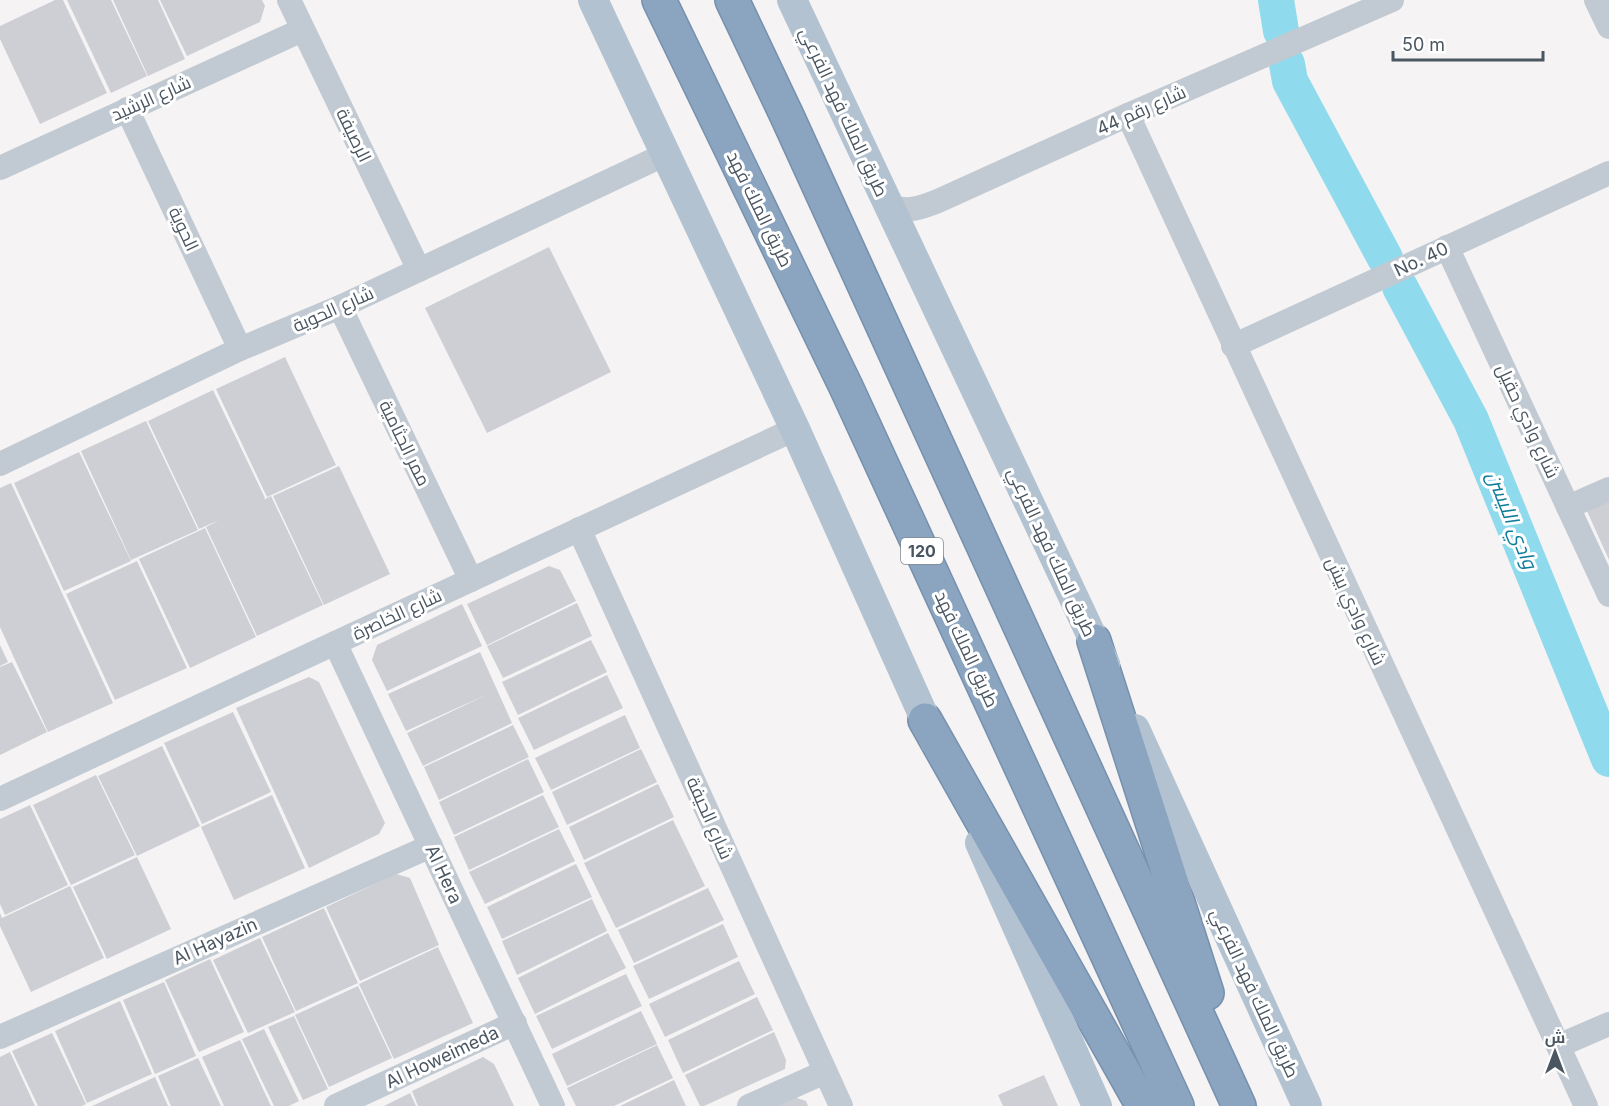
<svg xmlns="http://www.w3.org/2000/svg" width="1609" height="1106" viewBox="0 0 1609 1106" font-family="Inter,Cairo,sans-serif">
<rect width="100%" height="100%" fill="#f5f3f3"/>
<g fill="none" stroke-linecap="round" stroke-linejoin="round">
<!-- river -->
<g stroke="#90daee" stroke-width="36">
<path d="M 1276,0 L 1281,31"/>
<path d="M 1287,64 L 1290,81 L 1385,258"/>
<path d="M 1400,287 L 1471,420 L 1609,759"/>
</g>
</g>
<!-- building -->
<g fill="#cdcfd5">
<path d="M 55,0 L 63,0 L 107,93 L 40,124 L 0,39 L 0,26 Z"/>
<path d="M 67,0 L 111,0 L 147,76 L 111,93 Z"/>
<path d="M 113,0 L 158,0 L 185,59 L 148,76 Z"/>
<path d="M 160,0 L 262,0 L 265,6 L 260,22 L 187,56 Z"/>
<path d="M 549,247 L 611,372 L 487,433 L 425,308 Z"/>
<path d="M 285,357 L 336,465 L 267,497 L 216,389 Z"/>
<path d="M 213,390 L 265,498 L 263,500 L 271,496 L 323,605 L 257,636 L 206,527 L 219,520 L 199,529 L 148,421 Z"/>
<path d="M 146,421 L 198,530 L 131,560 L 81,451 Z"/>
<path d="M 79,452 L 131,561 L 64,591 L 14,483 Z"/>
<path d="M 339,466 L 390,574 L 324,605 L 273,496 Z"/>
<path d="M 11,483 L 113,703 L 48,732 L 0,627 L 0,488 Z"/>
<path d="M 1609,499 L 1609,560 L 1586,509 Z"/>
<path d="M 205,528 L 256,637 L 190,668 L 139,559 Z"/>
<path d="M 137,561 L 187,668 L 115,700 L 66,594 Z"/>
<path d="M 549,566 L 560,570 L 576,601 L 487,645 L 467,604 Z"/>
<path d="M 577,603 L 592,636 L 503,678 L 487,646 Z"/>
<path d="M 462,604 L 482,646 L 387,691 L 372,660 L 377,645 Z"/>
<path d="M 591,640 L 607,672 L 518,715 L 502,682 Z"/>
<path d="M 0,645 L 8,662 L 0,666 Z"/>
<path d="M 480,652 L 512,723 L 423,766 L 407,733 L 488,694 L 406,731 L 388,694 Z"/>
<path d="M 12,662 L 47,732 L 0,755 L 0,667 Z"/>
<path d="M 607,675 L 623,708 L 534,750 L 518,718 Z"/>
<path d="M 309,677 L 319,682 L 385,823 L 379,834 L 309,868 L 236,708 Z"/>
<path d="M 233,712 L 271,792 L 202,824 L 164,743 Z"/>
<path d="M 625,715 L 640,748 L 551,790 L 535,758 Z"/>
<path d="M 513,725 L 529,757 L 439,800 L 424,767 Z"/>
<path d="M 162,746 L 200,826 L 137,856 L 98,776 Z"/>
<path d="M 641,749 L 657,782 L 567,825 L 552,792 Z"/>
<path d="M 528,759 L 544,792 L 454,835 L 439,802 Z"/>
<path d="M 96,775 L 135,855 L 71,885 L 33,805 Z"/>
<path d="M 658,784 L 674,817 L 584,860 L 569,827 Z"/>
<path d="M 272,795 L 305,868 L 234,900 L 201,827 Z"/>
<path d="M 543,795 L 559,827 L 469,870 L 454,837 Z"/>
<path d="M 30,805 L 68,885 L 5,915 L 0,904 L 0,819 Z"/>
<path d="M 673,820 L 705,886 L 616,928 L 584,863 Z"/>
<path d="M 559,829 L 575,861 L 485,904 L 469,872 Z"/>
<path d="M 137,857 L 171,929 L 107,959 L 73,887 Z"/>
<path d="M 576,864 L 592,897 L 502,939 L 487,907 Z"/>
<path d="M 396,874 L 410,878 L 439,945 L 360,981 L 326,907 Z"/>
<path d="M 70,886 L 104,958 L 31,992 L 0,926 L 0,913 L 2,918 Z"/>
<path d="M 708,888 L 724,920 L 634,963 L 618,930 Z"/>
<path d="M 592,899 L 607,931 L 517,975 L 502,941 Z"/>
<path d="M 324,908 L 358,983 L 296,1011 L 262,937 Z"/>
<path d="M 723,924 L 738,957 L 649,999 L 633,966 Z"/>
<path d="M 608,933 L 626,968 L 535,1014 L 518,978 Z"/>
<path d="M 260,938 L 295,1012 L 248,1033 L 213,960 Z"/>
<path d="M 438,947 L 473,1023 L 394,1059 L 359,984 Z"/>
<path d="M 210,959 L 244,1032 L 199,1052 L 165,980 Z"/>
<path d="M 739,961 L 755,994 L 665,1037 L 649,1004 Z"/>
<path d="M 626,974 L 642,1006 L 552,1049 L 536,1016 Z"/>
<path d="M 164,982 L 196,1056 L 155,1074 L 123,1000 Z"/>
<path d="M 358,986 L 392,1058 L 329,1087 L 295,1015 Z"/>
<path d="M 757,997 L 773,1030 L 683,1073 L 668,1040 Z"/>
<path d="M 120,1001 L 152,1074 L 87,1103 L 55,1031 Z"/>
<path d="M 641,1011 L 657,1044 L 567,1086 L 552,1054 Z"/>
<path d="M 294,1016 L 328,1089 L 303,1100 L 268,1027 Z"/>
<path d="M 264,1029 L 299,1101 L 289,1106 L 274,1106 L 242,1039 Z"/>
<path d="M 774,1032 L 786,1060 L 785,1069 L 704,1106 L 700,1106 L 685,1075 Z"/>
<path d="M 52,1033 L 86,1104 L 82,1106 L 38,1106 L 12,1051 Z"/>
<path d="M 240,1040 L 271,1106 L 224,1106 L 202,1057 Z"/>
<path d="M 657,1045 L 673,1078 L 614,1106 L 576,1106 L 567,1088 Z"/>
<path d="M 10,1052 L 35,1106 L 0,1106 L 0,1057 Z"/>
<path d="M 483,1057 L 494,1064 L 514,1106 L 418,1106 L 412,1091 Z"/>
<path d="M 198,1058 L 221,1106 L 171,1106 L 158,1076 Z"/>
<path d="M 1044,1075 L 1058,1106 L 1003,1106 L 998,1095 Z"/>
<path d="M 155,1077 L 168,1106 L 92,1106 Z"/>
<path d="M 674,1080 L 686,1106 L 620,1106 Z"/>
<path d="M 410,1093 L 416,1106 L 384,1106 Z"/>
<path d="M 794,1097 L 806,1101 L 808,1106 L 777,1106 Z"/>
</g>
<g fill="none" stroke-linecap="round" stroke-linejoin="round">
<defs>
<g id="highway">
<path d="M 659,0 L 847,389 L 1177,1106"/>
<path d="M 732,0 L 787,116 L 1239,1106"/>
<path d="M 1094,641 L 1207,993"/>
<path d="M 925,720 L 1143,1106"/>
</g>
</defs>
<!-- highway casing -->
<use href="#highway" stroke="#7690ad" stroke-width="36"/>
<!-- minor -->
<g stroke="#c1cad2" stroke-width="24">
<path d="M 289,0 L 419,270"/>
<path d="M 1596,0 L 1609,27"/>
<path d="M 127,109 L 240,349"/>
<path d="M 1128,115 L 1586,1106"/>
<path d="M 0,168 L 302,30"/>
<path d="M 888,206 C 909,212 918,209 938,201 L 1128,115 L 1392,0"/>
<path d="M 1447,247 L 1609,595"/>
<path d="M 340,307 L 471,580"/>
<path d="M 1233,346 L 1609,173"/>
<path d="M 0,464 L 240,349 L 340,307 L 666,154"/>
<path d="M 1568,507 L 1609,489"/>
<path d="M 579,529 L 841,1106"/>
<path d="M 335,643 L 553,1106"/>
<path d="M 0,799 L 795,429"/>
<path d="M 0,1037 L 431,846"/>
<path d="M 1558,1046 L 1609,1024"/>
<path d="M 336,1106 L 515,1023"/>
<path d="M 749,1106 L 825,1072"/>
</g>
<!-- major -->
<g stroke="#b3c2d1" stroke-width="30">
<path d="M 593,0 L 795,429 L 935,741"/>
<path d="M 792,0 L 1105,664"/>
<path d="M 1135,729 L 1307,1106"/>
<path d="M 980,843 L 1097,1106"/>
</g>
<!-- highway -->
<use href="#highway" stroke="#8ba5c1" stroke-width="33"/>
</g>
<g text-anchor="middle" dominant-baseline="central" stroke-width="6" stroke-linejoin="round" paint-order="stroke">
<!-- shield labels -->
<rect fill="#fff" stroke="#808990" stroke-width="1.5" x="901" y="538" width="42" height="26" rx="4.5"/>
<g font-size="16" font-weight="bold" fill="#4a5661">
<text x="922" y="551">120</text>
</g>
<!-- street labels -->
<g font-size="18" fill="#4a5661" stroke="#fff">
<text transform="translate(151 98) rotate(-24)">شارع الرشيد</text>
<text transform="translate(1141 110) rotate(-24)">شارع رقم 44</text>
<text transform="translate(844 112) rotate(65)">طريق الملك فهد الفرعي</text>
<text transform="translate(354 135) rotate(64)">الرصيفة</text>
<text transform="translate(760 209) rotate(64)">طريق الملك فهد</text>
<text transform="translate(184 229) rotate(65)">الحوية</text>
<text transform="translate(1421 259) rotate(-25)">No. 40</text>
<text transform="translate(333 309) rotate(-24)">شارع الحوية</text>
<text transform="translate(1528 421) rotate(65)">شارع وادي حقيل</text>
<text transform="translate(405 443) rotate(64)">ممر الجثامية</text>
<text transform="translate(1052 552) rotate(65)">طريق الملك فهد الفرعي</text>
<text transform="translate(1356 611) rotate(65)">شارع وادي بيش</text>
<text transform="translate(397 614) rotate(-25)">شارع الخاصرة</text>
<text transform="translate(967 649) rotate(65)">طريق الملك فهد</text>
<text transform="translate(710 818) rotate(66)">شارع الحيفة</text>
<text transform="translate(444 874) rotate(65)">Al Hera</text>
<text transform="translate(215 941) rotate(-24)">Al Hayazin</text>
<text transform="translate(1255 993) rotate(65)">طريق الملك فهد الفرعي</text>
<text transform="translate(442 1057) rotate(-25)">Al Howeimeda</text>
</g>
<!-- water labels -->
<g font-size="20" font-style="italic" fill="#0c7c9b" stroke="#fff">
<text transform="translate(1512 520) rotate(68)">وادي الليسن</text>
</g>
</g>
<!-- north arrow -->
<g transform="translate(1555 1052)" stroke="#ffffff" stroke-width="4.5" paint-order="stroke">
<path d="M0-4.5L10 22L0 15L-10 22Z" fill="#4a5661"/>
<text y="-9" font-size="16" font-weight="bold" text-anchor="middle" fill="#4a5661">ش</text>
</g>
<!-- scale -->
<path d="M1393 51v9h150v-9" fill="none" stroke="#4a5661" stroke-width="3"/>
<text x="1402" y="51" font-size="18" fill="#4a5661" stroke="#ffffff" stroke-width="4.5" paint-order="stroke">50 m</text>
</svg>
